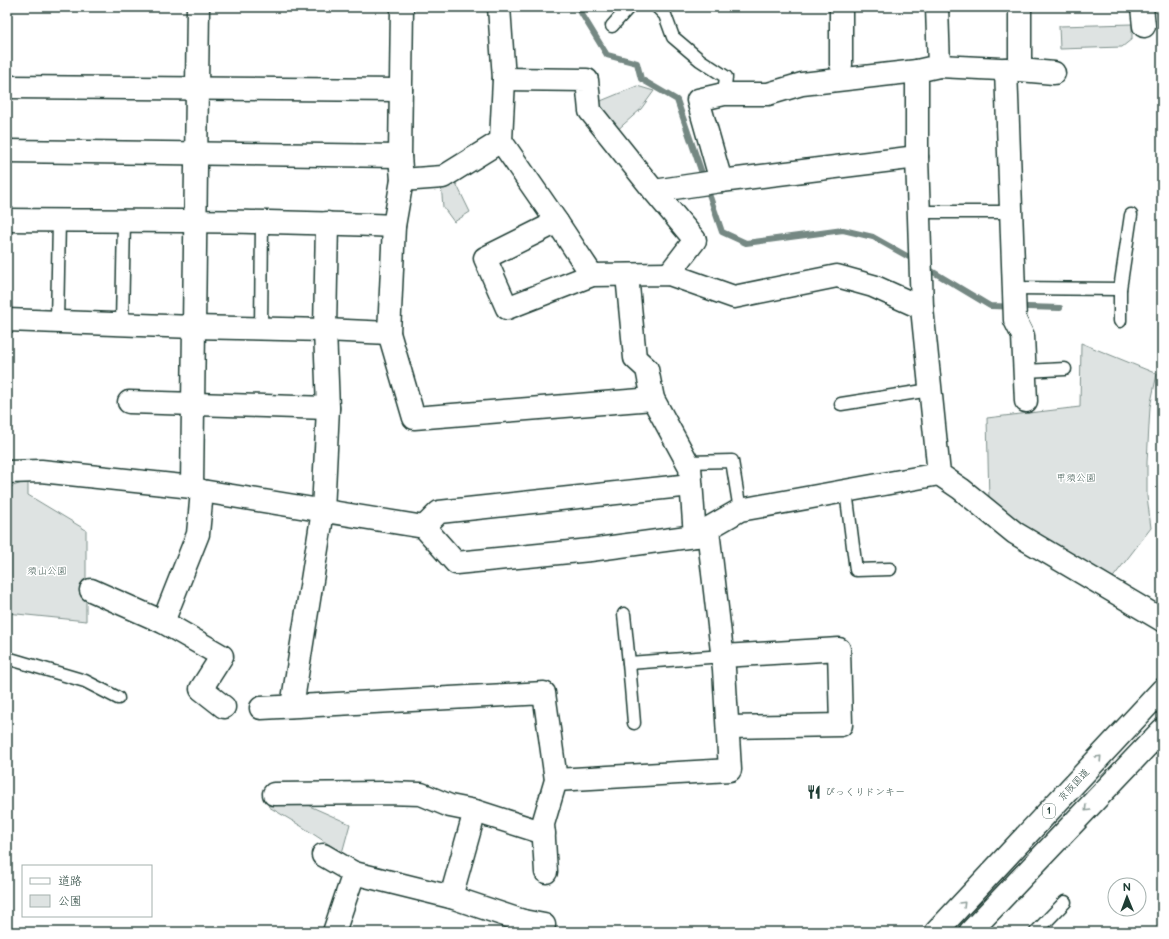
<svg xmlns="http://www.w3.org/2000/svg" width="1169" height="939" viewBox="0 0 1169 939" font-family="'Balsamiq Sans','Klee One',sans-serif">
<rect width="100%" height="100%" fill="#fff"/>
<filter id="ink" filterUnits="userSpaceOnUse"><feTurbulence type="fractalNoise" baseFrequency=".025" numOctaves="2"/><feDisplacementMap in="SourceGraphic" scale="8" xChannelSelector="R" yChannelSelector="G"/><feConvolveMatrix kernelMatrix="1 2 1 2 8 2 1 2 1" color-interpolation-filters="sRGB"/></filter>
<g filter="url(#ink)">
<!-- green -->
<g fill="#dee3e2" stroke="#7e908b">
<path d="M 1132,24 L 1132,39 L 1122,47 L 1060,49 L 1059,26 Z"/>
<path d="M 637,86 L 654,91 L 641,109 L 615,132 L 596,103 Z"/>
<path d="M 453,177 L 470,212 L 454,222 L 443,207 L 441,184 Z"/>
<path d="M 1081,343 L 1157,374 L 1150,407 L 1147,462 L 1147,496 L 1151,528 L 1111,580 L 1024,528 L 989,500 L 987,418 L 1080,407 Z"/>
<path d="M 28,481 L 28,495 L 86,530 L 86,621 L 7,613 L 7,488 Z"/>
<path d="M 265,797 L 305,804 L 350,824 L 342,853 L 301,826 L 269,807 Z"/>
</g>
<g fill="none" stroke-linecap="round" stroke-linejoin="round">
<!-- stream -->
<g stroke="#758883" stroke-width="6">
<path d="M 579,7 L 580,11 L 607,55 L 637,63 L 641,79 L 677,100 L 722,232 L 746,243 L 843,230 L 873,237 L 916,261"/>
<path d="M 925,267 L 990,306 L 1060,308"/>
</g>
<defs>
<g id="lane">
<path d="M 657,7 L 665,15 L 673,37 L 700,60 L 726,77 L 724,94"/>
<path d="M 612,26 L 629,7"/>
<path d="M 919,212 L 1011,212"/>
<path d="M 1014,288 L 1120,289"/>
<path d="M 1120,321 L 1120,289 L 1131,215"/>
<path d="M 57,322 L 59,221"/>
<path d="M 122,324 L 124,220"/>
<path d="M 261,329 L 262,222"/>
<path d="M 1025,371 L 1065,369"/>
<path d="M 841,404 L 930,390"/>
<path d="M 687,462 L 732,461 L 740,510"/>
<path d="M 846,491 L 856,570 L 890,569"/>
<path d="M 624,614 L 629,663 L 634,723"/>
<path d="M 7,658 L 85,681 L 118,698"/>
<path d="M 629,663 L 723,656"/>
<path d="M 1036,932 L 1065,902"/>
</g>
<g id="street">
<path d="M 402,7 L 400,156 L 402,180 L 394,226 L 389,333 L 414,418 L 653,399"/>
<path d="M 937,7 L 939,66 L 917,71 L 917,157 L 922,308 L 939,474"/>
<path d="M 1142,7 L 1144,26"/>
<path d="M 841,64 L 841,7"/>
<path d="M 939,66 L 1020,70 L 1054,73"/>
<path d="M 1006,69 L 1015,320 L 1023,336 L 1026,401"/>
<path d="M 1020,70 L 1020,7"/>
<path d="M 504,79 L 587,80 L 590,111 L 654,191 L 695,240 L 669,274"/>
<path d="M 7,87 L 401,90"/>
<path d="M 501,141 L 557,222 L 592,275"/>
<path d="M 7,151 L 400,156"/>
<path d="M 402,180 L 443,177 L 501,141 L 504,79 L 499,7"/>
<path d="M 721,181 L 698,100 L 724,94 L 768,94 L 802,84 L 917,71"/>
<path d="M 654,191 L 721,181 L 917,157"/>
<path d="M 7,220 C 136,221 265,220 394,226"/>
<path d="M 557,222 L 485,258 L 507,308 L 592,275 L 669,274 L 734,297 L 837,276 L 873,286 L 922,308"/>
<path d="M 627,275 L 635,358 L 647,369 L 653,399 L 690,467 L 695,536"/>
<path d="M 7,320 L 193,327 L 325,330 L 389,333"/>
<path d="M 129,402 L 328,408"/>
<path d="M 7,472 L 41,471 L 192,487 L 202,491 L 424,527 L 456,563 L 590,550 L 695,536 L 740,510 L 939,474 L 961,489 L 1015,533 L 1162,620"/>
<path d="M 192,487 L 198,7"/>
<path d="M 424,527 L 439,512 L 691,485"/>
<path d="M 91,590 L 163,622 L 222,656 L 201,689 L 224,707"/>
<path d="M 163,622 L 198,534 L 202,491"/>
<path d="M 723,656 L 839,649 L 841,725 L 728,727"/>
<path d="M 292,706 L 323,511 L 328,408 L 325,330 L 327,223"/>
<path d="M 261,708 L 544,693 L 556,780 L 543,824 L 546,872"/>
<path d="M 556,780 L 730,770 L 724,669 L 708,530"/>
<path d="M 274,794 L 385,793 L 421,794 L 450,806 L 475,811 L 544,833"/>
<path d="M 323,855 L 354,873"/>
<path d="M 451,897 L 523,921 L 519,932"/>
<path d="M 523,921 L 544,925"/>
<path d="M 334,932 L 354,873 L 451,897 L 475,811"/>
</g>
<g id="highway">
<path d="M 936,932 L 1162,690"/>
<path d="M 970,932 L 1162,730"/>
</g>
</defs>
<!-- lane casing -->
<use href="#lane" stroke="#1f3d34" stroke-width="15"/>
<!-- street casing -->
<use href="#street" stroke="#1f3d34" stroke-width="25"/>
<!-- highway casing -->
<use href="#highway" stroke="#1f3d34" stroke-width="25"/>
<!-- lane -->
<use href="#lane" stroke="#fff" stroke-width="12"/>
<!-- street -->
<use href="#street" stroke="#fff" stroke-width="22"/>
<!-- highway -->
<use href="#highway" stroke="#fff" stroke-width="22"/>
</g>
<!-- one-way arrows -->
<defs><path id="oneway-chevron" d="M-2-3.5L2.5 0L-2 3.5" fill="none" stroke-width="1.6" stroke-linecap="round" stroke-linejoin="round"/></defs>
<g stroke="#8f9e9a">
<use href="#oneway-chevron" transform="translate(1099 758) rotate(-47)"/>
<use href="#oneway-chevron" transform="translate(1087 809) rotate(134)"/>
<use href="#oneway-chevron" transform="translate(963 904) rotate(-46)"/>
</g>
</g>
<!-- icons -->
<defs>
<symbol id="restaurant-bare" viewBox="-9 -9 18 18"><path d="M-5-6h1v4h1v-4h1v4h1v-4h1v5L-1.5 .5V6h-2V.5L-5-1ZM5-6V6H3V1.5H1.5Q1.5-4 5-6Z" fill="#1f3d34" stroke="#fff" stroke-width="2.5" paint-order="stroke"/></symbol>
</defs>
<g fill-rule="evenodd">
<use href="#restaurant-bare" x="804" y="782" width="20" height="20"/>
</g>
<g text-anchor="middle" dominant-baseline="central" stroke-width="3" stroke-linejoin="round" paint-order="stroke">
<!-- shield labels -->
<rect fill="#fff" stroke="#627771" stroke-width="1" x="1043" y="804" width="12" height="14" rx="3"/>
<g font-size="9" font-weight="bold" fill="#1f3d34">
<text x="1049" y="811">1</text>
</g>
<!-- park labels -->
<g font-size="10" fill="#455e57" stroke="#fff">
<text x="1076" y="478">甲須公園</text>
<text x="47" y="571">須山公園</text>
</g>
<!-- street labels -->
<g font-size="10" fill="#1f3d34" stroke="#fff">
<text transform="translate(1074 785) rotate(-47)">京阪国道</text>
</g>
<!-- poi labels -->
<g font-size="10" fill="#1f3d34" stroke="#fff" text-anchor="start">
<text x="825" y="792">びっくりドンキー</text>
</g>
</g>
<!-- margin -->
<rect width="1169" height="939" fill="none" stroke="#fff" stroke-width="24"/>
<rect x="12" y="12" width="1145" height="915" fill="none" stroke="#1f3d34" stroke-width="1.5" filter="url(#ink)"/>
<!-- legend -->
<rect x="22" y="865" width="130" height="52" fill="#ffffff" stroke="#a5b1ae"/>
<rect x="30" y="878" width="20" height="6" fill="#ffffff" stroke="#a5b1ae"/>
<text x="58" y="885" font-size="12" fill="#1f3d34">道路</text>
<rect x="30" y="895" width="20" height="12" fill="#dee3e2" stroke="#a5b1ae"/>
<text x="58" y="905" font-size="12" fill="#1f3d34">公園</text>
<!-- north arrow -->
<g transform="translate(1127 897) rotate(359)"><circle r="19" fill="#ffffff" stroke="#a5b1ae"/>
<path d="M0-3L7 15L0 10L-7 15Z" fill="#1f3d34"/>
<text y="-6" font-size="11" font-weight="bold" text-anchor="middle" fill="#1f3d34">N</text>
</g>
</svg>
